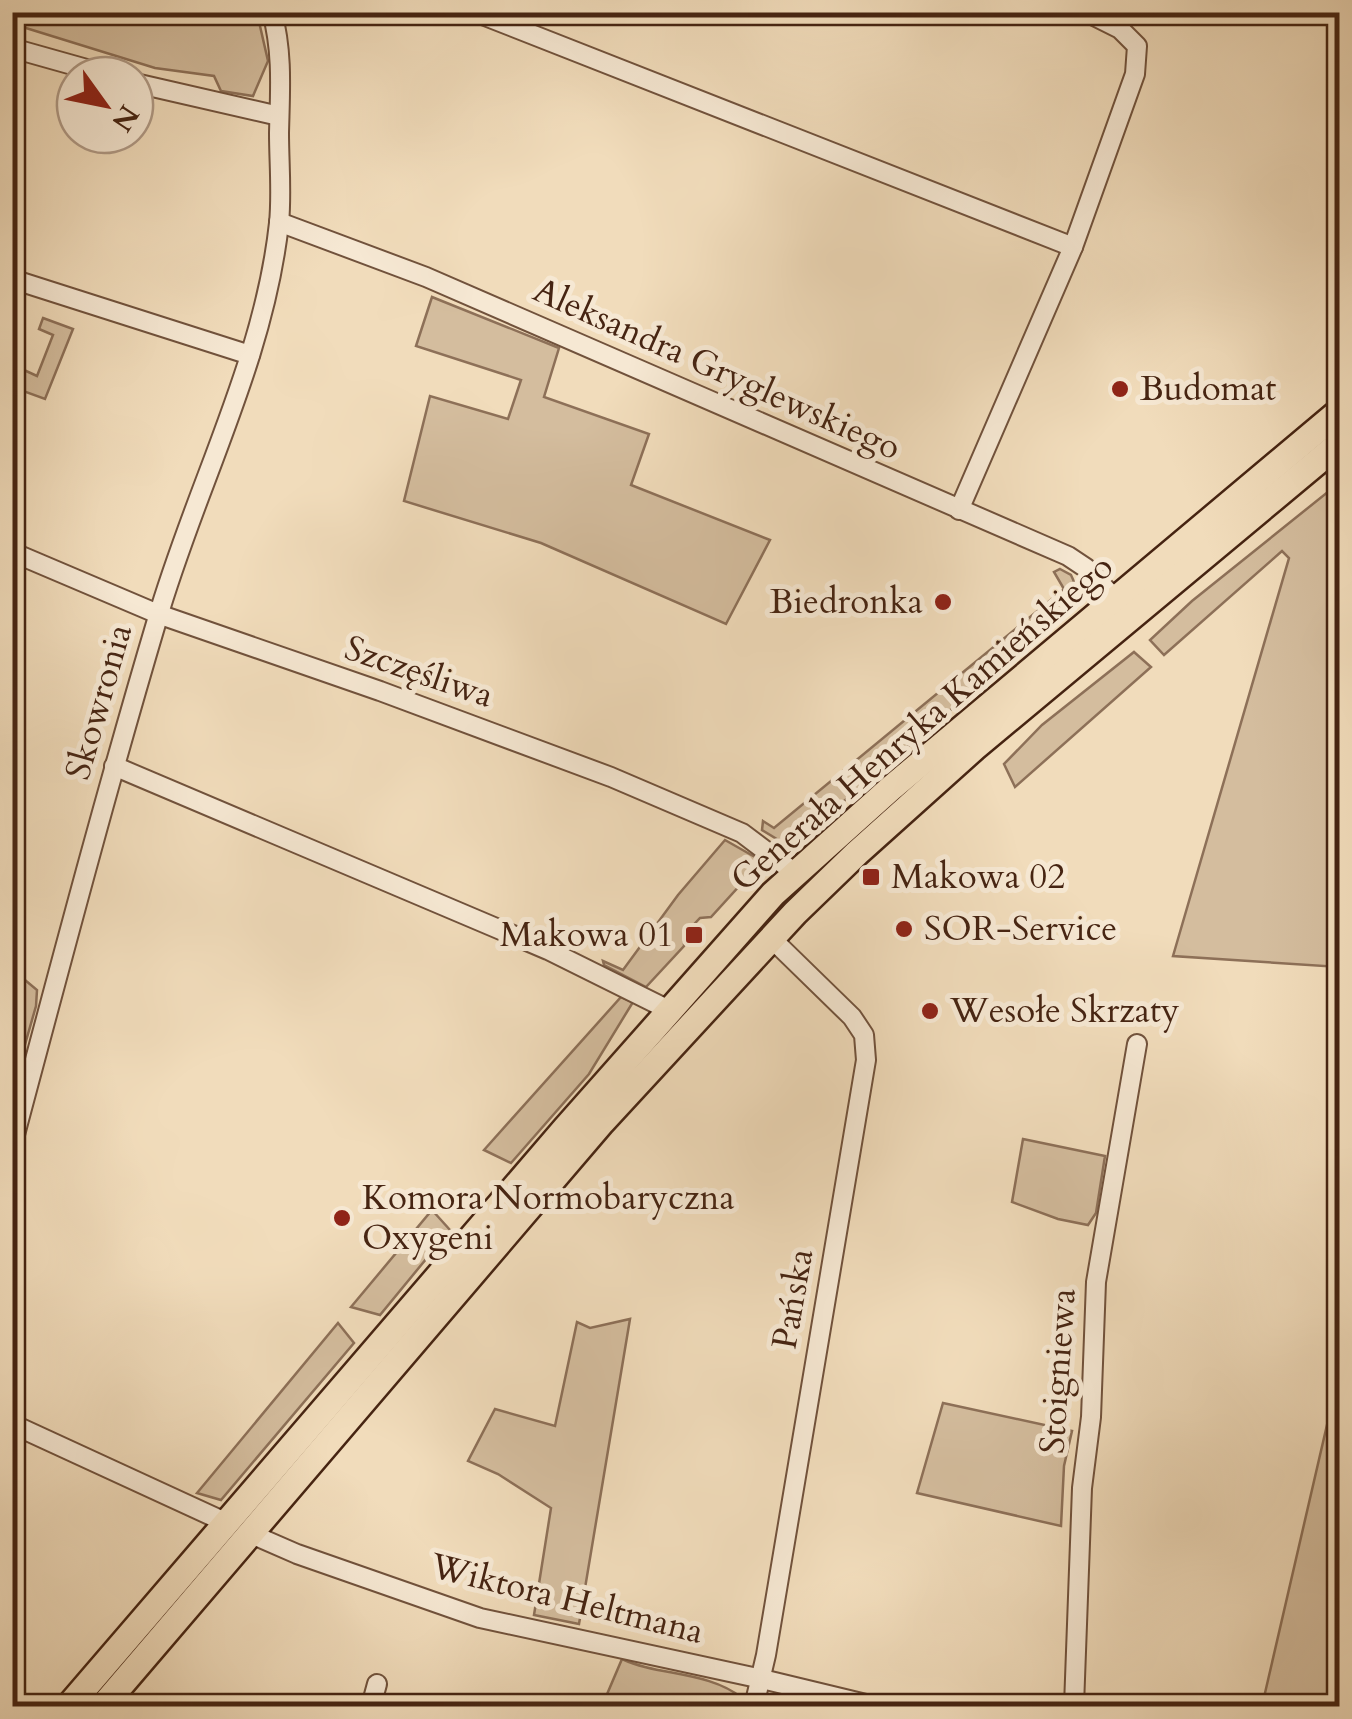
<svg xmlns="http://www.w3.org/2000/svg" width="1352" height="1719" viewBox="0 0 1352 1719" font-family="Cardo,serif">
<rect width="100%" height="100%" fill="#f1dcbb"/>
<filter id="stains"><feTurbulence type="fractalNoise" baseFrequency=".002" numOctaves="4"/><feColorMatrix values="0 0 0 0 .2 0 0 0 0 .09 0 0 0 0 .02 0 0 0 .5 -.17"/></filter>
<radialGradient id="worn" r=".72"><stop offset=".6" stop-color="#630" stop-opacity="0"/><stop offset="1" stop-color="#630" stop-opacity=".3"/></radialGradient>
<!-- green -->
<g fill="#d4bd9e" stroke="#8d7058" stroke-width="2.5">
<path d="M 12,13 L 257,13 L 268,61 L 253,96 L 221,91 L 214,76 L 155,68 L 13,24 Z"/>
<path d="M 432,297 L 559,348 L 544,397 L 649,434 L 631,485 L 770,540 L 726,624 L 541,543 L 404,501 L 430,396 L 508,419 L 521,380 L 416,346 Z"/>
<path d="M 43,318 L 73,329 L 45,399 L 12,387 L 13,365 L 37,376 L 53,335 L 39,329 Z"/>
<path d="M 1339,483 L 1339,967 L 1173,956 L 1289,558 L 1282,551 L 1164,655 L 1150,640 L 1192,601 Z"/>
<path d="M 1060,569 L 1071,575 C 1079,591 1076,599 1065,612 L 795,843 L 785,844 L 762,830 L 763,821 L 774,828 L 1064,589 L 1054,572 Z"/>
<path d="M 1134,652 L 1151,667 L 1015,787 L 1004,764 L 1042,725 Z"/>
<path d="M 725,840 L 762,861 L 711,917 L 700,918 L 684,935 L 684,946 L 646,987 L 604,965 L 603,961 L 623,970 L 678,895 Z"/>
<path d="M 19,975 L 37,990 L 36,1006 L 20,1062 L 12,1060 L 13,980 Z"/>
<path d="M 621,997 L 633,1002 L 589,1074 L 511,1163 L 484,1150 Z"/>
<path d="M 1023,1139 L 1105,1156 L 1096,1213 L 1088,1225 L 1058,1219 L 1012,1202 Z"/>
<path d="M 432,1210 L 450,1230 L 380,1315 L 351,1307 Z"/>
<path d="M 630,1319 L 579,1624 L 534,1615 L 551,1508 L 498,1474 L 468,1461 L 495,1409 L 555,1426 L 577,1322 L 590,1328 Z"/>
<path d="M 338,1323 L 354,1343 L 221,1500 L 197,1493 Z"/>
<path d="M 1339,1373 L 1339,1706 L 1262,1706 Z"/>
<path d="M 943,1403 L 1072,1431 L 1064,1466 L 1061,1526 L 917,1493 Z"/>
<path d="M 622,1659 C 658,1676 709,1671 742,1698 L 741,1706 L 602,1706 Z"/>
</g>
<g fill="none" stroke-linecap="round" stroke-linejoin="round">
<defs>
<g id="street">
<path d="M 475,12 L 1073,247"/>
<path d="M 12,48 L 108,75"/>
<path d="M 135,83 L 279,116"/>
<path d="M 279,222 L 426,277 L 1068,556 L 1086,568 L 1115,599"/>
<path d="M 12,279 L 250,355"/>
<path d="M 959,510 L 1073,247 L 1135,74 L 1137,46 L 1120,29 L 1086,12"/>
<path d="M 12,552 L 158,614 L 380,691 L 611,777 L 742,833 L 795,873"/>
<path d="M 114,766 L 548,950 L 669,1010"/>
<path d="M 12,1146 C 59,970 105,795 157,620 C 195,488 264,362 279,223 C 282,194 279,162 279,133 C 280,91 283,53 272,12"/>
<path d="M 12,1424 L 227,1523"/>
<path d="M 251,1534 L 297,1554 L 480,1618 L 762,1679 L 874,1706"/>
<path d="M 371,1706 L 377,1684"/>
<path d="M 754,1706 L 766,1655 L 866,1060 L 864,1035 L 852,1017 L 771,938"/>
<path d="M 1074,1706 L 1082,1488 L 1091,1417 L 1096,1282 L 1137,1044"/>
</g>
<g id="primary">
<path d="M 69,1706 L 565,1129 L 773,894 L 890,789 L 1340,411"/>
<path d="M 103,1706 L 602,1122 L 795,913 L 857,853 L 974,748 L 1340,443"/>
</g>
</defs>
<!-- street casing -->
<use href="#street" stroke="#71523c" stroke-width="22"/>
<!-- primary casing -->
<use href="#primary" stroke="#462412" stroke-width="30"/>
<!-- street -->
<use href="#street" stroke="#f6e8d3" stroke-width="18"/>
<!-- primary -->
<use href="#primary" stroke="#f1dcbb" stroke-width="25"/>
</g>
<!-- markers -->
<g fill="#8f2418" stroke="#f6e8d3" stroke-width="4">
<circle cx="1120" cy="389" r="10"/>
<circle cx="943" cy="602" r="10"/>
<rect x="861" y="867" width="20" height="20" rx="5"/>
<circle cx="904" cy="929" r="10"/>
<rect x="684" y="925" width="20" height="20" rx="5"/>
<circle cx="930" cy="1011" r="10"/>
<circle cx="342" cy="1218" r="10"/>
</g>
<g text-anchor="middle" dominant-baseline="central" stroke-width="10" stroke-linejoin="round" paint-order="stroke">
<!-- street labels -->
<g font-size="35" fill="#462412" stroke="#f6e8d3">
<text transform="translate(717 369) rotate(24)">Aleksandra Gryglewskiego</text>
<text transform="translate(419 672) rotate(19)">Szczęśliwa</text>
<text transform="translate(99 702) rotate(-74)">Skowronia</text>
<text transform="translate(922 723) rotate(-41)">Generała Henryka Kamieńskiego</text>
<text transform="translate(793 1299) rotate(-80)">Pańska</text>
<text transform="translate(1058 1371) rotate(-86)">Stoigniewa</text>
<text transform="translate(567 1599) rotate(14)">Wiktora Heltmana</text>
</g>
<!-- poi labels -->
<g font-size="35" fill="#462412" stroke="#f6e8d3" text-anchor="start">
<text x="1140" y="389">Budomat</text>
<text x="923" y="602" text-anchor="end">Biedronka</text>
<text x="891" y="877">Makowa 02</text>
<text x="924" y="929">SOR-Service</text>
<text x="674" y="935" text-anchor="end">Makowa 01</text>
<text x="950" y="1011">Wesołe Skrzaty</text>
<text x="362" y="1198">Komora Normobaryczna<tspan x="362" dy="40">Oxygeni</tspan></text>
</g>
</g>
<!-- margin -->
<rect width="1352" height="1719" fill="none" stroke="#f1dcbb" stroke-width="50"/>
<rect x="15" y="15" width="1322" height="1689" fill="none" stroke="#462412" stroke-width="5"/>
<rect x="25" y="25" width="1302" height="1669" fill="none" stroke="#462412" stroke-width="2.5"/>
<!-- north arrow -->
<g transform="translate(105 105) rotate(123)"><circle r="48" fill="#f6e8d3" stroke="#b09a86" stroke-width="2.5"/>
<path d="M0-8L18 38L0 25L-18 38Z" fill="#8f2418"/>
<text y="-15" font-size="28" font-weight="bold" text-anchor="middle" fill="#462412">N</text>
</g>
<rect width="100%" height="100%" filter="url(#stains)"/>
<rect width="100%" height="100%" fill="url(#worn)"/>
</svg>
